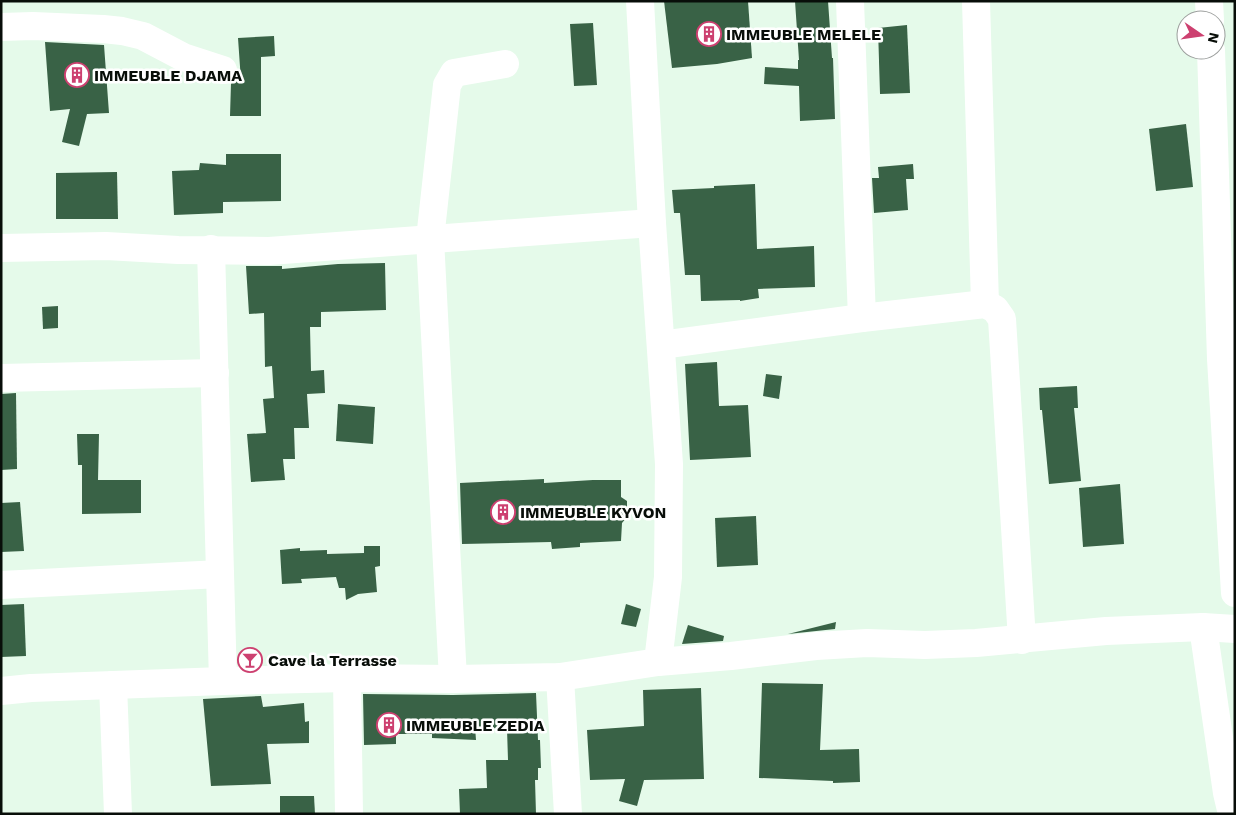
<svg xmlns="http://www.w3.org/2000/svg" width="1236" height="815" viewBox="0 0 1236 815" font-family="'Work Sans',sans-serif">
<rect width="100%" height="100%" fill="#e5faea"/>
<!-- building -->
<g fill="#396246">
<path d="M 664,1 L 748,1 L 752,58 L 717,64 L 672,68 Z"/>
<path d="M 795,1 L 828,1 L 832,58 L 833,58 L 835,119 L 800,121 L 799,86 L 764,84 L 765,67 L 798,69 L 798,60 L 799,60 Z"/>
<path d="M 593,23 L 597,85 L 574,86 L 570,24 Z"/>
<path d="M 907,25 L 910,93 L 880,94 L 878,28 Z"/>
<path d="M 274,36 L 275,56 L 261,57 L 261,116 L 230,116 L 231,83 L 234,81 L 241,81 L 238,38 Z"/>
<path d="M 45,42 L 104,45 L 109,113 L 87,114 L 79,146 L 62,142 L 70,109 L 50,111 Z"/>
<path d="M 1186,124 L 1193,187 L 1156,191 L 1149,129 Z"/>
<path d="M 226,154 L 281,154 L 281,201 L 223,202 L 223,213 L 174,215 L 172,171 L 199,170 L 200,163 L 226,165 Z"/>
<path d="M 913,164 L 914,179 L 906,179 L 908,210 L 874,213 L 872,178 L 879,178 L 878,167 Z"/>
<path d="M 117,172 L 118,219 L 56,219 L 56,173 Z"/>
<path d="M 755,184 L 757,249 L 814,246 L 815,287 L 758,289 L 759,298 L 740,301 L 740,300 L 701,301 L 700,275 L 685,275 L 680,213 L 674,213 L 672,190 L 714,188 L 714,186 Z"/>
<path d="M 385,263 L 386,310 L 321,312 L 321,327 L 310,327 L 311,371 L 324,370 L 325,393 L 307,394 L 309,428 L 294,428 L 295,459 L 283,459 L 285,480 L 251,482 L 247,434 L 266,433 L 263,399 L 274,398 L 272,366 L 265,367 L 264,313 L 249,314 L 246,266 L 282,266 L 282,269 L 338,264 Z"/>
<path d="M 58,306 L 58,328 L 43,329 L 42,307 Z"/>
<path d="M 717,362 L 719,406 L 748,405 L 751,457 L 690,460 L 685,364 Z"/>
<path d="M 766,374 L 782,376 L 779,399 L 763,396 Z"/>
<path d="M 1077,386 L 1078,408 L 1074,408 L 1081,481 L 1049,484 L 1042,410 L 1040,410 L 1039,388 Z"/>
<path d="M 16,393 L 17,469 L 1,470 L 1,394 Z"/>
<path d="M 338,404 L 375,407 L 373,444 L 336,441 Z"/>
<path d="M 77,434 L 99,434 L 98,480 L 141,480 L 141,513 L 82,514 L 82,465 L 78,465 Z"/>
<path d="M 544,479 L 544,483 L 593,480 L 621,480 L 621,497 L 627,501 L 627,517 L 622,523 L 621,541 L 580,543 L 580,547 L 552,549 L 551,542 L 462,544 L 460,483 Z"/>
<path d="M 1120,484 L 1124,544 L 1083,547 L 1079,488 Z"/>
<path d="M 20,502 L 24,551 L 1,552 L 1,503 Z"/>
<path d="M 756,516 L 758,565 L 717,567 L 715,518 Z"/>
<path d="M 364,546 L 380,546 L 380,566 L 375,567 L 377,592 L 358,594 L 346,600 L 345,588 L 339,588 L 336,577 L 301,579 L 302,583 L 282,584 L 280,550 L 300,548 L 300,551 L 327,550 L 327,554 L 364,553 Z"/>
<path d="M 24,604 L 26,656 L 1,657 L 1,605 Z"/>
<path d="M 626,604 L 641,609 L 636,627 L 621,624 Z"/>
<path d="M 836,622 L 835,629 L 788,634 Z"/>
<path d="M 688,625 L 724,636 L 723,641 L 682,644 Z"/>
<path d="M 762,683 L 823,684 L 820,750 L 859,749 L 860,782 L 833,783 L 833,781 L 759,778 Z"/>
<path d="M 701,688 L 704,779 L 644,780 L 637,806 L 619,801 L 625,779 L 590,780 L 587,730 L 644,726 L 643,690 Z"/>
<path d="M 536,693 L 538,740 L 540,740 L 541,768 L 538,768 L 538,780 L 535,780 L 536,814 L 460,814 L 459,789 L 487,788 L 486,760 L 508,760 L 507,729 L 475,727 L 476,740 L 432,738 L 432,734 L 396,734 L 396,744 L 364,745 L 363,694 L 453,695 Z"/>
<path d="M 261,696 L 263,707 L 304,703 L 305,722 L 309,721 L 309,743 L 267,744 L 271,784 L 211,786 L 203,699 Z"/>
<path d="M 280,796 L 314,796 L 315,814 L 280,814 Z"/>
</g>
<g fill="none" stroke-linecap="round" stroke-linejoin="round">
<!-- minor -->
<g stroke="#fff" stroke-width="28">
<path d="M 640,1 L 652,223 L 669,464 L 668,577 L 658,662"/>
<path d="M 850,1 L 862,318"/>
<path d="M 976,1 L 985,304"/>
<path d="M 1209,1 L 1210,20"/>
<path d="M 1,27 L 33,26 L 103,29 L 122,31 L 143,36 L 183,57 L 223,70"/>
<path d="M 1211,50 L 1221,359 L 1235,593"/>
<path d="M 1,248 L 106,246 L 178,250 L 269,251 L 652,223"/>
<path d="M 211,249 L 223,681"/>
<path d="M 661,345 L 862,318 L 985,304 L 995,309 L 1002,319 L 1022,640"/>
<path d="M 1,378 L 215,373"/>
<path d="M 1,585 L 220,574"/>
<path d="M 1203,627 L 1227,793 L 1232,814"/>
<path d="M 560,677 L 568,814"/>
<path d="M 347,678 L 349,814"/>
<path d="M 453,679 L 430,239 L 447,85 L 454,73 L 505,64"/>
<path d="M 113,685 L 118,814"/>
<path d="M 1,691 L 31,688 L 223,681 L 347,678 L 453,679 L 560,677 L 658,662 L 731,656 L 816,646 L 867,643 L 925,645 L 976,643 L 1106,631 L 1203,627 L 1235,629"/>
</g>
</g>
<!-- icons -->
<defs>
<symbol id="building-ring" viewBox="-11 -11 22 22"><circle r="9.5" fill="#fff" stroke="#cd4070" stroke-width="1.5"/><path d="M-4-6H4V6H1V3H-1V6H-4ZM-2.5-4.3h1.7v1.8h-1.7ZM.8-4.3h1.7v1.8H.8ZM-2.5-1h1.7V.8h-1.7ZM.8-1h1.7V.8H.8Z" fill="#cd4070"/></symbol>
<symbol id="bar-ring" viewBox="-11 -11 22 22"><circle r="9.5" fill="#fff" stroke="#cd4070" stroke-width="1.5"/><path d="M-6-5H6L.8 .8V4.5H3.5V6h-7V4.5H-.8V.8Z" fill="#cd4070"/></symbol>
</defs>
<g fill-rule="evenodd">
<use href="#building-ring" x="695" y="20" width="28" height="28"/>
<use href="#building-ring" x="63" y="61" width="28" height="28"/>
<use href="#building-ring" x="489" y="498" width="28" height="28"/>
<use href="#bar-ring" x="236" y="646" width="28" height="28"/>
<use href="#building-ring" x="375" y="711" width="28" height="28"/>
</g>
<g text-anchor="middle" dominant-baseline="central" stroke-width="5" stroke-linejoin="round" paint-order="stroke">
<!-- poi labels -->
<g font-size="16" font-weight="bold" fill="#080e09" stroke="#fff" text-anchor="start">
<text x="726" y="34">IMMEUBLE MELELE</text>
<text x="94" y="75">IMMEUBLE DJAMA</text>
<text x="520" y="512">IMMEUBLE KYVON</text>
<text x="268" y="660">Cave la Terrasse</text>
<text x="406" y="725">IMMEUBLE ZEDIA</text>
</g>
</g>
<!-- border -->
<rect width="1236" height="815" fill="none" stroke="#080e09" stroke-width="5"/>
<!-- north arrow -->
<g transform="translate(1201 35) rotate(103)"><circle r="24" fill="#ffffff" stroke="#9c9f9d"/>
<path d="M0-4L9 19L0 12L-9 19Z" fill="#cd4070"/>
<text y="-8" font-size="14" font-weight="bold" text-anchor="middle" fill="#080e09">N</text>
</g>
</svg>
